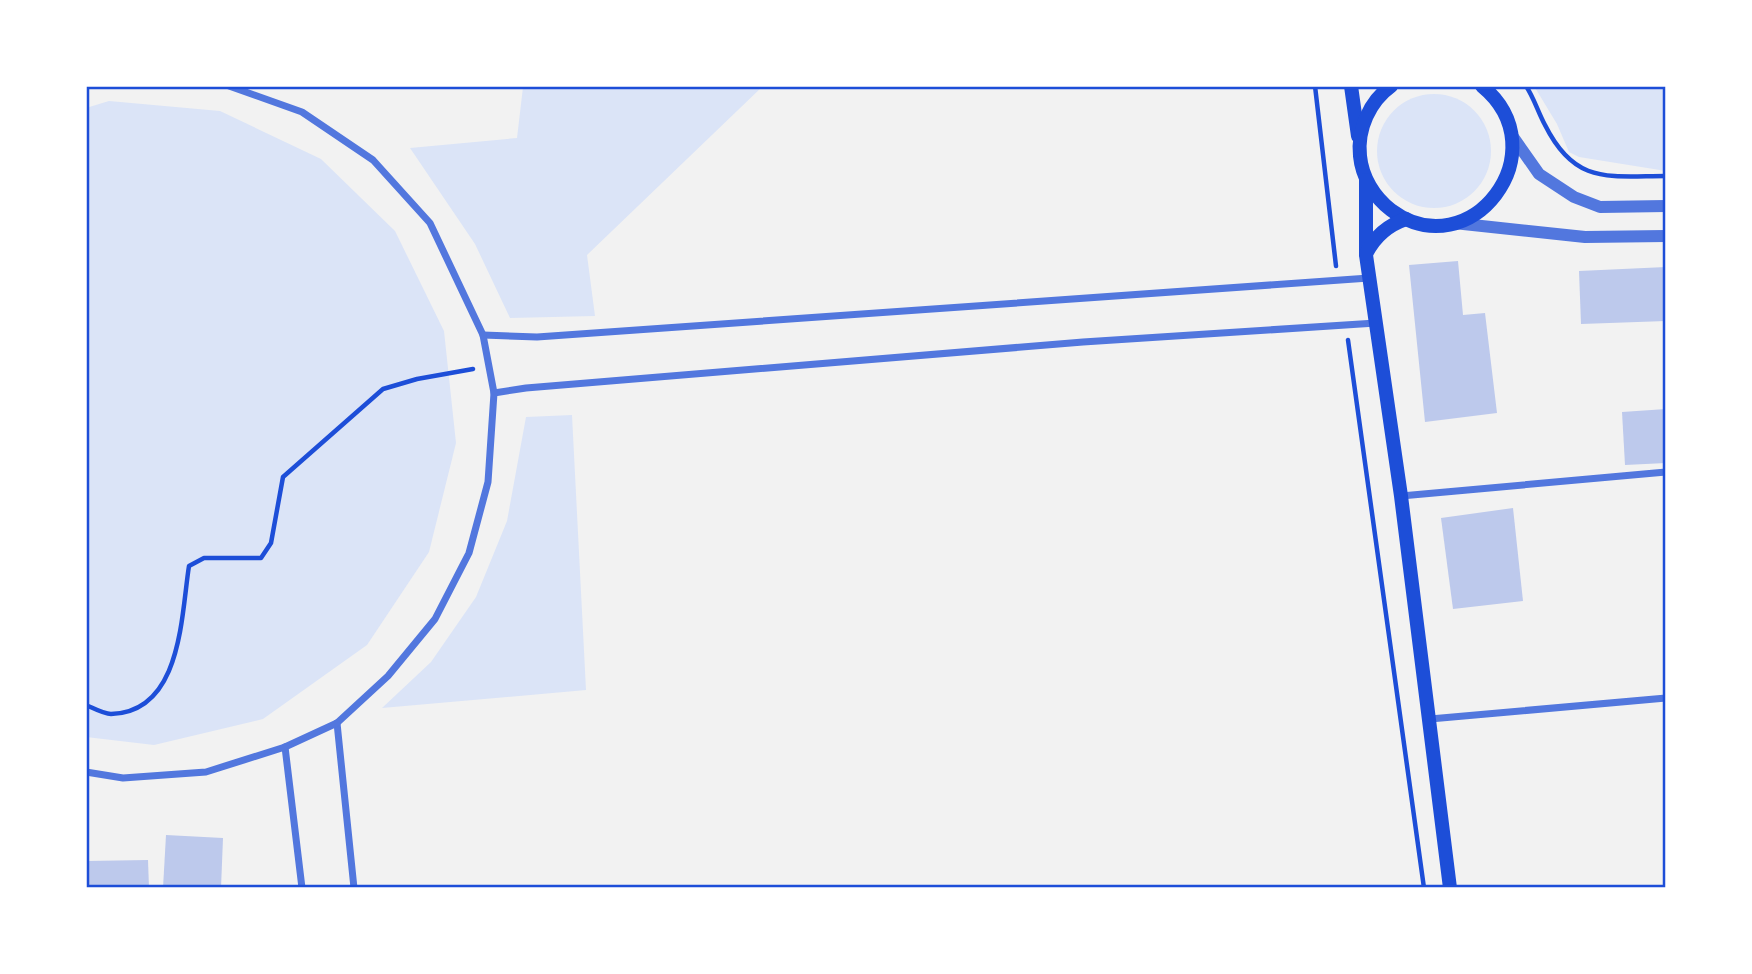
<svg xmlns="http://www.w3.org/2000/svg" width="1752" height="974" viewBox="0 0 1752 974" font-family="'Work Sans',sans-serif">
<rect width="100%" height="100%" fill="#f2f2f2"/>
<!-- green -->
<g fill="#dbe4f7">
<path d="M 537,86 L 763,86 L 587,255 L 595,316 L 510,318 L 475,244 L 410,148 L 517,138 L 523,87 Z"/>
<path d="M 1534,86 L 1665,86 L 1666,171 L 1579,157 L 1569,152 L 1557,124 Z"/>
<circle cx="1434" cy="151" r="57"/>
<path d="M 109,101 L 220,111 L 321,159 L 395,231 L 444,331 L 456,443 L 429,552 L 367,645 L 263,719 L 154,745 L 86,737 L 86,108 Z"/>
<path d="M 572,415 L 586,690 L 382,708 L 431,662 L 476,597 L 507,521 L 526,417 Z"/>
</g>
<!-- building -->
<g fill="#bdc9ec">
<path d="M 1458,261 L 1463,315 L 1485,313 L 1497,413 L 1425,422 L 1409,265 Z"/>
<path d="M 1666,267 L 1666,321 L 1581,324 L 1579,271 Z"/>
<path d="M 1666,409 L 1666,463 L 1625,465 L 1622,412 Z"/>
<path d="M 1513,508 L 1523,601 L 1453,609 L 1441,518 Z"/>
<path d="M 166,835 L 223,838 L 221,888 L 163,888 Z"/>
<path d="M 148,860 L 149,888 L 86,888 L 86,861 Z"/>
</g>
<g fill="none" stroke-linecap="round" stroke-linejoin="round">
<!-- path -->
<g stroke="#1d4ed8" stroke-width="4.5">
<path d="M 1315,86 L 1336,266"/>
<path d="M 1526,86 C 1534,98 1538,112 1545,125 C 1575,185 1608,176 1666,176"/>
<path d="M 1348,340 L 1424,888"/>
<path d="M 86,705 C 93,708 104,714 111,714 C 182,712 181,616 189,566 L 204,558 L 261,558 L 271,543 L 283,477 L 383,389 L 417,379 L 473,369"/>
</g>
<!-- minor -->
<g stroke="#5277de" stroke-width="7">
<path d="M 483,335 L 537,337 L 1369,278"/>
<path d="M 494,393 L 526,388 L 1083,342 L 1376,323"/>
<path d="M 1401,496 L 1666,472"/>
<path d="M 1430,719 L 1666,698"/>
<path d="M 337,723 L 354,888"/>
<path d="M 285,747 L 302,888"/>
<path d="M 86,772 L 123,778 L 206,772 L 285,747 L 337,723 L 388,676 L 435,619 L 469,553 L 488,482 L 494,393 L 483,335 L 430,223 L 373,160 L 302,112 L 229,86"/>
</g>
<!-- tertiary -->
<g stroke="#5277de" stroke-width="12">
<path d="M 1513,137 L 1539,174 L 1574,197 L 1600,207 L 1666,206"/>
<path d="M 1454,223 L 1585,237 L 1666,236"/>
</g>
<!-- secondary -->
<g stroke="#1d4ed8" stroke-width="14">
<path d="M 1351,86 L 1358,136"/>
<path d="M 1391,86 C 1370,101 1357,129 1360,156 C 1362,177 1374,197 1391,210 C 1470,269 1561,151 1482,86"/>
<path d="M 1366,180 L 1366,255 L 1401,496 L 1450,888"/>
<path d="M 1366,254 C 1375,236 1388,225 1406,219"/>
</g>
</g>
<!-- border -->
<rect width="1752" height="974" fill="none" stroke="#ffffff" stroke-width="175"/>
<rect x="88" y="88" width="1576" height="798" fill="none" stroke="#1d4ed8" stroke-width="2.5"/>
</svg>
